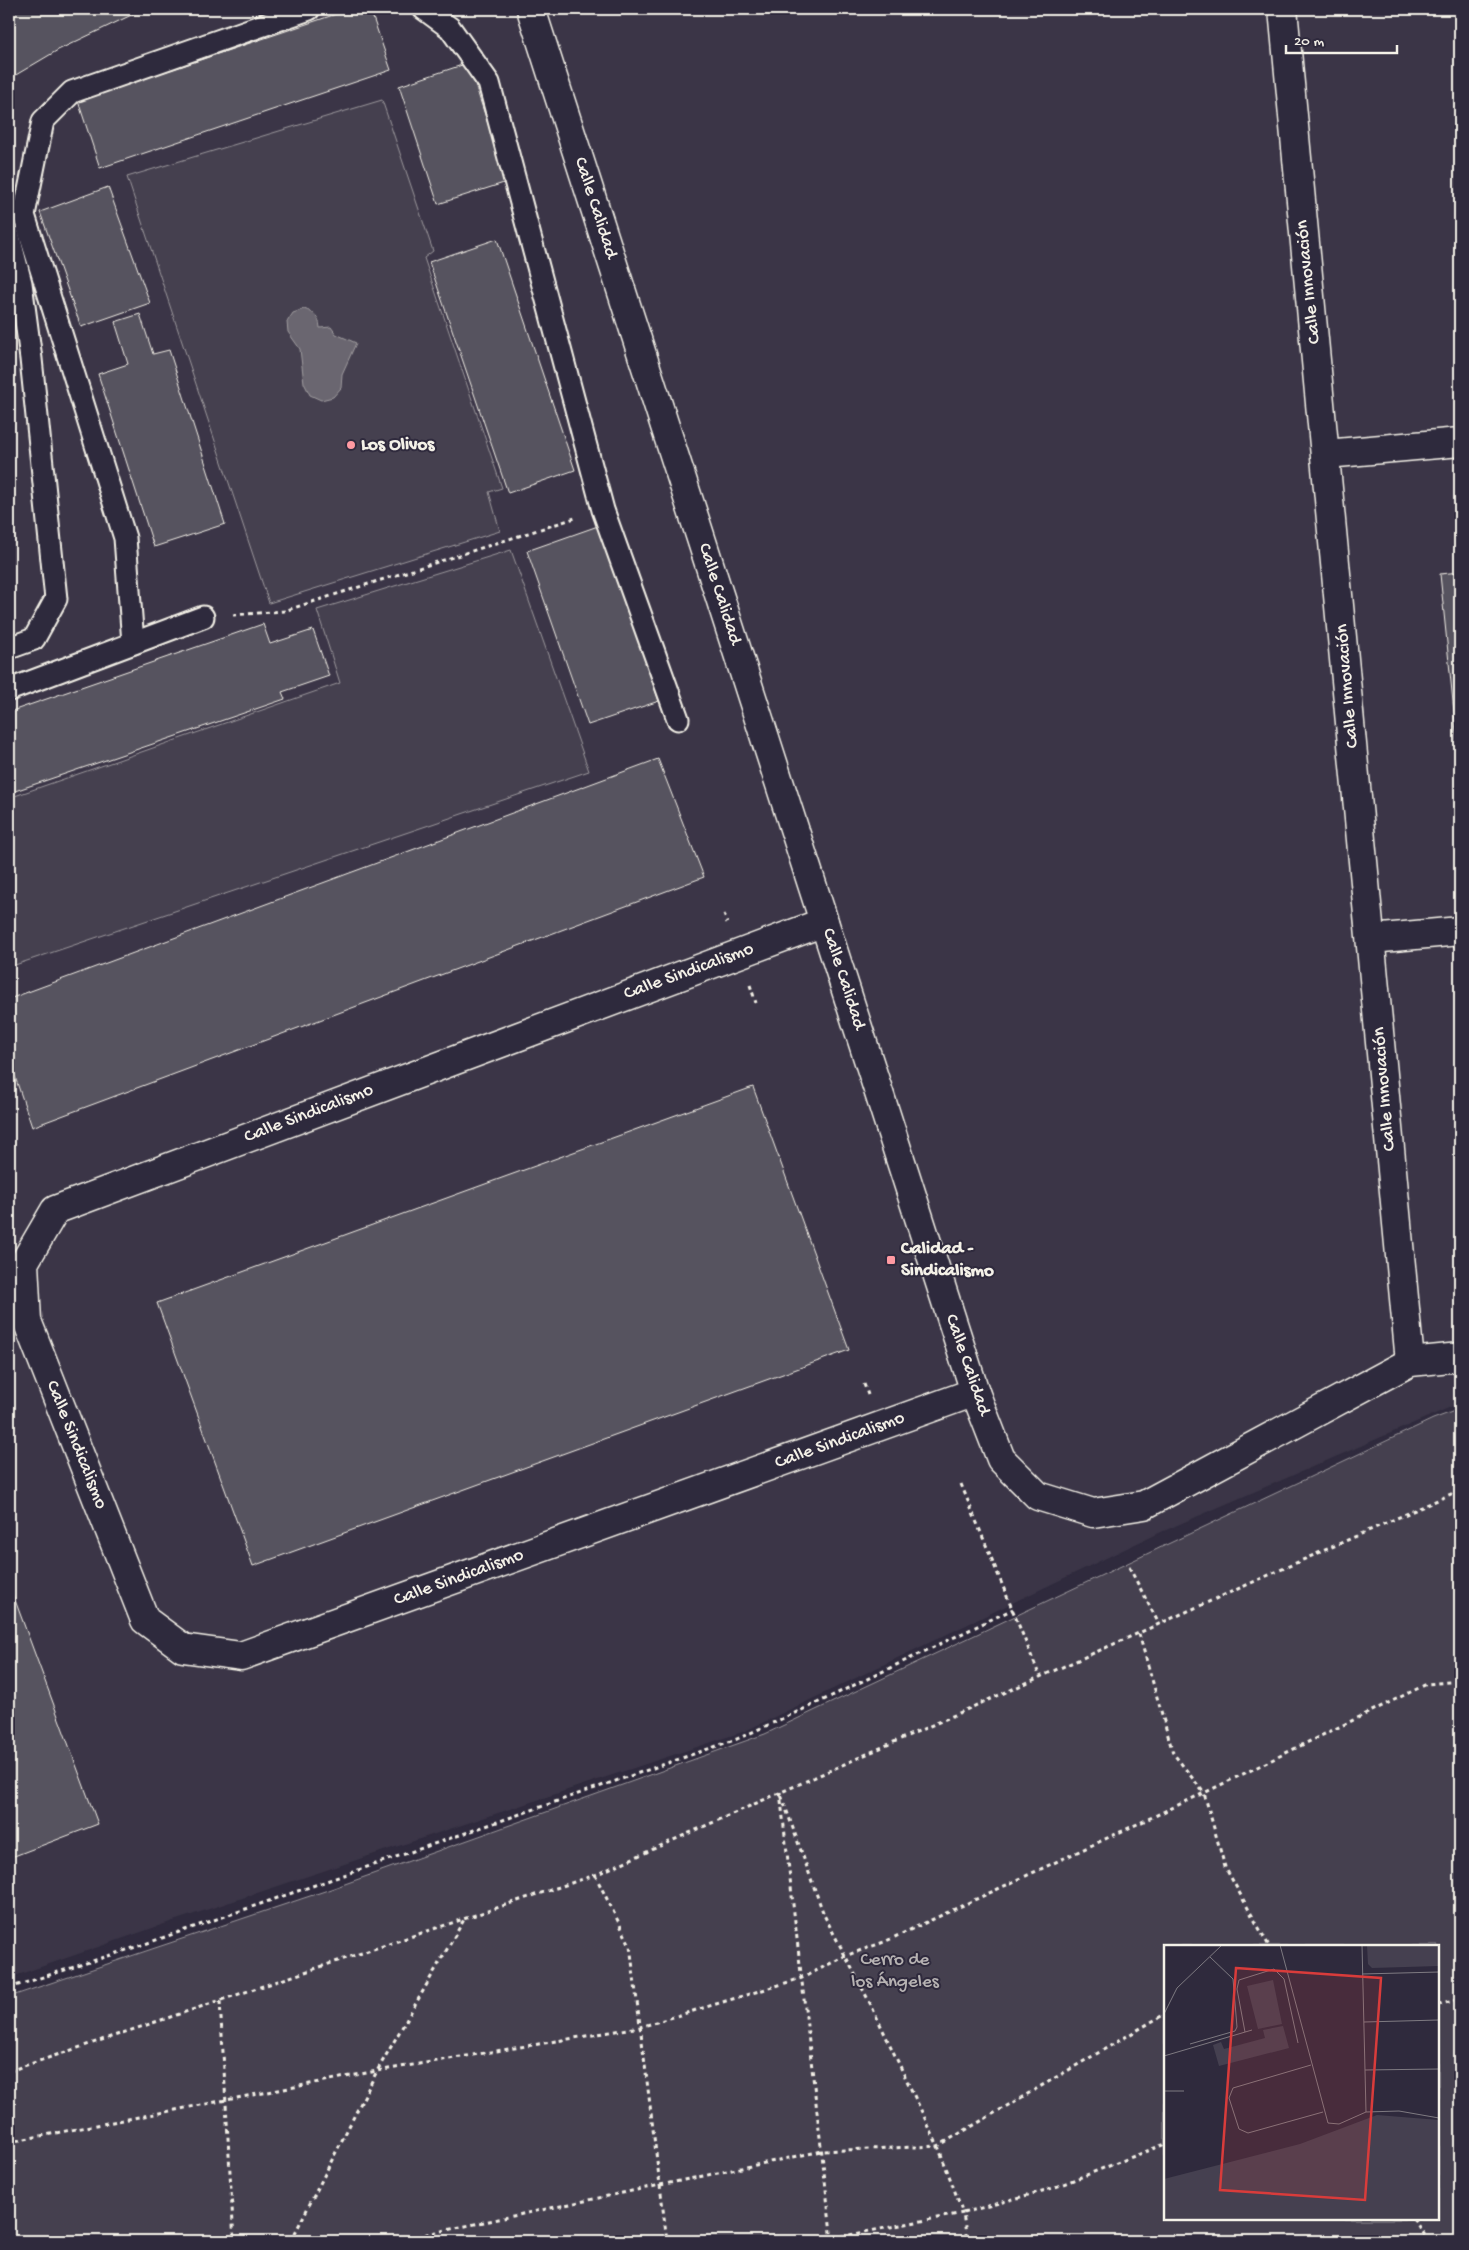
<svg xmlns="http://www.w3.org/2000/svg" width="1469" height="2250" viewBox="0 0 1469 2250" font-family="'Gochi Hand',sans-serif">
<rect width="100%" height="100%" fill="#2f2a3d"/>
<filter id="ink" filterUnits="userSpaceOnUse"><feTurbulence type="fractalNoise" baseFrequency=".02" numOctaves="2"/><feDisplacementMap in="SourceGraphic" scale="10" xChannelSelector="R" yChannelSelector="G"/><feConvolveMatrix kernelMatrix="1 2 1 2 8 2 1 2 1" color-interpolation-filters="sRGB"/></filter>
<g filter="url(#ink)">
<!-- built -->
<path fill="#3b3647" d="M 9,9 L 1460,9 L 1460,1403 L 1152,1536 L 745,1731 L 167,1923 L 9,1978 Z"/>
<!-- green -->
<g fill="#454050" stroke="#9c989c" fill-rule="evenodd">
<path d="M 382,100 L 433,251 L 424,258 L 502,488 L 489,492 L 500,531 L 269,603 L 127,177 Z"/>
<path d="M 511,550 L 589,771 L 9,967 L 9,798 L 340,683 L 317,610 Z"/>
<path d="M 1460,1409 L 1460,2241 L 9,2241 L 9,1997 L 328,1890 L 765,1734 L 1433,1419 ZM 1165,1946 L 1438,1946 L 1438,2219 L 1165,2219 Z"/>
</g>
<!-- water -->
<path fill="#6a6670" stroke="#a19ea0" d="M 304,309 C 315,313 319,316 320,328 L 331,327 L 336,334 L 356,343 L 342,374 L 341,388 L 333,397 L 321,400 L 310,395 L 304,383 L 300,349 L 288,332 L 287,322 L 293,313 Z"/>
<!-- building -->
<g fill="#56525f" stroke="#f4f1e8">
<path d="M 9,9 L 144,9 L 58,50 L 9,79 Z"/>
<path d="M 351,9 L 370,9 L 391,70 L 100,168 L 78,101 Z"/>
<path d="M 468,63 L 507,182 L 438,204 L 399,86 Z"/>
<path d="M 108,187 L 150,303 L 81,327 L 40,212 Z"/>
<path d="M 497,239 L 575,470 L 508,493 L 429,262 Z"/>
<path d="M 140,314 L 153,354 L 169,350 L 225,524 L 154,547 L 98,374 L 128,364 L 115,322 Z"/>
<path d="M 598,526 L 659,701 L 588,725 L 527,551 Z"/>
<path d="M 1460,572 L 1460,771 L 1440,574 Z"/>
<path d="M 263,624 L 270,644 L 313,630 L 329,676 L 282,692 L 285,699 L 9,793 L 9,712 Z"/>
<path d="M 658,759 L 704,877 L 32,1127 L 9,1059 L 9,999 Z"/>
<path d="M 753,1087 L 849,1350 L 253,1566 L 157,1303 Z"/>
<path d="M 9,1584 L 98,1824 L 9,1858 Z"/>
</g>
<g fill="none" stroke-linecap="round" stroke-linejoin="round">
<defs>
<g id="service">
<path d="M 424,9 L 450,28 L 489,83 L 603,510 L 678,719"/>
<path d="M 9,236 L 21,283 L 31,359 L 56,599 L 34,639 L 9,648"/>
<path d="M 133,643 L 125,538 L 24,215 L 43,121 L 72,92 L 309,9"/>
<path d="M 9,690 L 203,617"/>
</g>
<g id="minor">
<path d="M 531,9 L 975,1392 L 1001,1459 L 1038,1496 L 1093,1513 L 1144,1505 L 1410,1362 L 1460,1357"/>
<path d="M 1283,9 L 1410,1362"/>
<path d="M 1326,454 L 1460,442"/>
<path d="M 824,922 L 55,1210 L 24,1263 L 27,1321 L 145,1620 L 183,1648 L 241,1656 L 975,1392"/>
<path d="M 1371,939 L 1460,931"/>
</g>
</defs>
<!-- service casing -->
<use href="#service" stroke="#f4f1e8" stroke-width="25"/>
<!-- minor casing -->
<use href="#minor" stroke="#f4f1e8" stroke-width="31"/>
<!-- path -->
<g stroke="#f4f1e8" stroke-width="3" stroke-dasharray="4 4" stroke-linecap="butt">
<path d="M 233,615 L 284,611 L 575,518"/>
<path d="M 724,914 L 727,923"/>
<path d="M 750,985 L 756,1003"/>
<path d="M 864,1384 L 868,1395"/>
<path d="M 961,1484 L 1040,1677"/>
<path d="M 1129,1567 L 1159,1624"/>
<path d="M 1139,1634 L 1173,1753 L 1204,1793 L 1225,1867 L 1269,1946"/>
<path d="M 595,1875 L 630,1945 L 667,2241"/>
<path d="M 9,1988 L 136,1947 L 737,1739 L 817,1703 L 1013,1609"/>
<path d="M 220,2001 L 234,2241"/>
<path d="M 1438,2005 L 1460,1999"/>
<path d="M 9,2071 L 595,1875 L 1460,1490"/>
<path d="M 9,2142 L 377,2071 L 640,2027 L 802,1978 L 845,1956 L 884,1942 L 1204,1793 L 1427,1684 L 1460,1681"/>
<path d="M 1413,2219 L 1429,2241"/>
<path d="M 291,2241 L 377,2071 L 465,1918"/>
<path d="M 394,2241 L 822,2151 L 938,2146 L 1165,2014"/>
<path d="M 818,2241 L 963,2213 L 967,2241"/>
<path d="M 832,2241 L 780,1792 L 824,1915 L 872,2007 L 938,2146 L 963,2213 L 1053,2188 L 1165,2144"/>
</g>
<!-- service -->
<use href="#service" stroke="#2f2a3d" stroke-width="21"/>
<!-- minor -->
<use href="#minor" stroke="#2f2a3d" stroke-width="28"/>
</g>
</g>
<!-- markers -->
<g fill="#ff9aa2" stroke="#2f2a3d" stroke-width="2">
<circle cx="351" cy="445" r="5"/>
<rect x="886" y="1255" width="10" height="10" rx="2.5"/>
</g>
<g text-anchor="middle" dominant-baseline="central" stroke-width="4" stroke-linejoin="round" paint-order="stroke">
<!-- street labels -->
<g font-size="19" fill="#f4f1e8" stroke="#2f2a3d">
<text transform="translate(595 208) rotate(72)">Calle Calidad</text>
<text transform="translate(1309 282) rotate(-96)">Calle Innovación</text>
<text transform="translate(719 594) rotate(72)">Calle Calidad</text>
<text transform="translate(1348 686) rotate(-95)">Calle Innovación</text>
<text transform="translate(689 972) rotate(-20)">Calle Sindicalismo</text>
<text transform="translate(843 979) rotate(72)">Calle Calidad</text>
<text transform="translate(1385 1089) rotate(-95)">Calle Innovación</text>
<text transform="translate(309 1114) rotate(-21)">Calle Sindicalismo</text>
<text transform="translate(967 1365) rotate(71)">Calle Calidad</text>
<text transform="translate(840 1441) rotate(-20)">Calle Sindicalismo</text>
<text transform="translate(76 1445) rotate(68)">Calle Sindicalismo</text>
<text transform="translate(459 1578) rotate(-20)">Calle Sindicalismo</text>
</g>
<!-- poi labels -->
<g font-size="19" font-weight="bold" fill="#f4f1e8" stroke="#2f2a3d" text-anchor="start">
<text x="361" y="445">Los Olivos</text>
<text x="901" y="1249">Calidad -<tspan x="901" dy="22">Sindicalismo</tspan></text>
</g>
<!-- park labels -->
<g font-size="19" fill="#b7b3b3" stroke="#2f2a3d">
<text x="895" y="1960">Cerro de<tspan x="895" dy="22">los Ángeles</tspan></text>
</g>
</g>
<!-- overview -->
<g transform="translate(1164 1945)">
<rect width="275" height="275" fill="#2f2a3d"/>
<path d="M 203,0 L 275,0 L 275,21 L 208,23 L 204,19 ZM 109,35 L 118,79 L 94,84 L 83,41 ZM 119,81 L 125,103 L 55,121 L 49,100 L 57,97 L 60,104 L 101,93 L 99,85 ZM 213,170 L 275,175 L 275,275 L 0,275 L 0,234 L 136,199 Z" fill="#454050"/>
<path fill="none" stroke="#7e7a81" stroke-width="1" d="M 116,0 L 164,178 L 175,179 L 202,167 L 235,166 L 275,173M 198,0 L 202,167M 198,29 L 275,27M 0,69 L 13,43 L 58,0M 200,77 L 275,75M 81,87 L 73,44 L 75,35 L 110,24 L 120,34 L 134,98M 26,99 L 71,86 L 73,82 L 69,34 L 46,12M 0,111 L 88,85M 147,120 L 69,143 L 65,153 L 75,184 L 84,188 L 159,167M 201,125 L 275,124M 0,146 L 20,146"/>
<path fill="#d93c3b" fill-opacity="0.15" stroke="#d93c3b" stroke-width="2.5" d="M 72,23 L 217,33 L 201,255 L 56,245 Z"/>
<rect width="275" height="275" fill="none" stroke="#f4f1e8" stroke-width="2.5"/>
</g>
<!-- margin -->
<rect width="1469" height="2250" fill="none" stroke="#2f2a3d" stroke-width="30"/>
<rect x="15" y="15" width="1439" height="2220" fill="none" stroke="#f4f1e8" stroke-width="2" filter="url(#ink)"/>
<!-- scale -->
<path d="M1286 45v8h111v-8" fill="none" stroke="#f4f1e8" stroke-width="2.5"/>
<text x="1294" y="45" font-size="15" fill="#f4f1e8" stroke="#2f2a3d" stroke-width="4" paint-order="stroke">20 m</text>
</svg>
